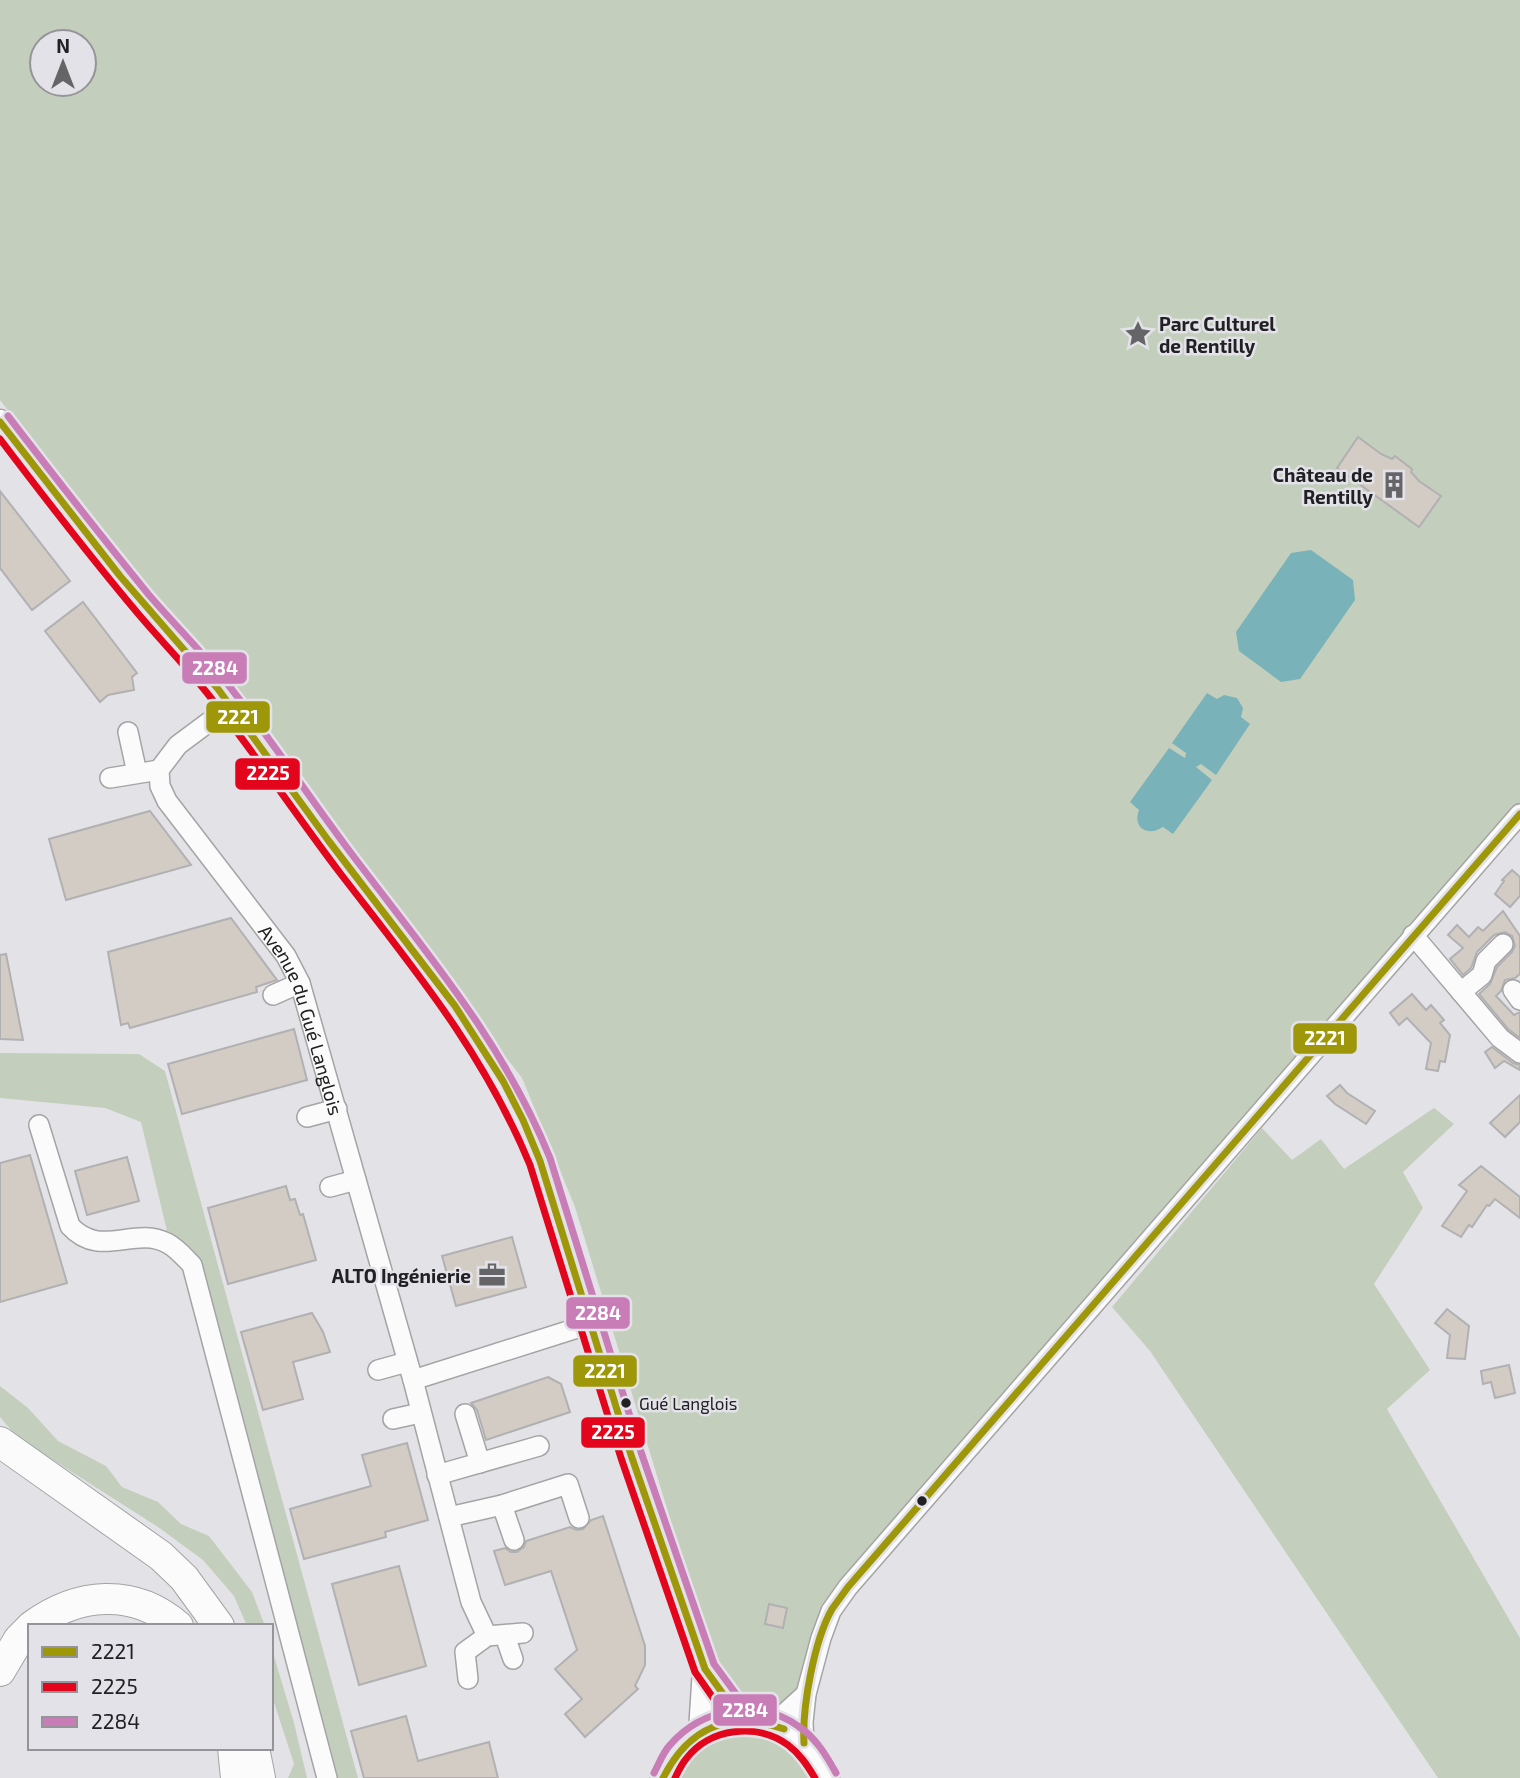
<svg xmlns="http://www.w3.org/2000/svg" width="1520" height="1778" viewBox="0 0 1520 1778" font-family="'Exo 2',sans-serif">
<rect width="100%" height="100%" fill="#e3e3e7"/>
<!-- green -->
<g fill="#c3cfbc" fill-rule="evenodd">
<path d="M 0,0 L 1520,0 L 1520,804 L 1131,1245 L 866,1553 L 814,1628 L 802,1676 L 794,1698 L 777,1712 C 737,1710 726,1690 712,1656 L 575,1207 L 522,1078 L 0,400 ZM 42,42 L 84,42 L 84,84 L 42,84 Z"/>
<path d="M 0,1053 L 139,1054 L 165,1071 L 358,1778 L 336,1778 L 195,1253 L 167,1231 L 141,1122 L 105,1108 L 0,1098 Z"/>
<path d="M 1434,1108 L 1454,1124 L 1403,1172 L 1423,1208 L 1374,1284 L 1430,1370 L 1387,1409 L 1520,1638 L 1520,1778 L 1438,1778 L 1150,1351 L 1112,1307 L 1262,1128 L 1292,1160 L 1321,1139 L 1344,1169 Z"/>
<path d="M 0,1386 L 28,1408 L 58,1441 L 106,1466 L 122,1487 L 158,1502 L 181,1524 L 209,1536 L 252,1592 L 265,1626 L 247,1626 L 234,1596 L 203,1560 L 158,1527 L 17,1437 L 0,1417 Z"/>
<path d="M 271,1646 L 294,1723 L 307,1778 L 288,1778 L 294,1764 L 271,1693 Z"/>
<path d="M 729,1730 C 778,1736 787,1734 813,1778 L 672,1778 L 689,1751 Z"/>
</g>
<!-- water -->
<g fill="#79b2b9">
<path d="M 1311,550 L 1353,580 L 1355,600 L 1300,679 L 1281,682 L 1239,651 L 1236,632 L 1291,553 Z"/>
<path d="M 1207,693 L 1217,699 L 1224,695 L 1237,698 L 1243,708 L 1241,717 L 1250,724 L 1216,775 L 1201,764 L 1196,767 L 1212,780 L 1173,834 L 1163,827 C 1148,837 1132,828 1139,810 L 1130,802 L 1169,748 L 1185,758 L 1186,753 L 1172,743 Z"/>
</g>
<!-- building -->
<g fill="#d3ccc4" stroke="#b1b0b2" stroke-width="2">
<path d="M 1358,437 L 1381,454 L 1392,459 L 1395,456 L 1412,469 L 1411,472 L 1419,481 L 1441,496 L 1419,527 L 1337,468 Z"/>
<path d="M 0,491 L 70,581 L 32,610 L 0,568 Z"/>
<path d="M 83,602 L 137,673 L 132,677 L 134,690 L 108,695 L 100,702 L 45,631 Z"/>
<path d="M 150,811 L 191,865 L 66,900 L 49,839 Z"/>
<path d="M 1512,870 L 1520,877 L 1520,896 L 1510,907 L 1495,894 L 1504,881 L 1502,880 Z"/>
<path d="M 1503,911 L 1520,936 L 1520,974 L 1515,978 L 1505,980 L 1501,991 L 1496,996 L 1514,1015 L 1520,1012 L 1520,1038 L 1508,1029 L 1479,994 L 1490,984 L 1497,967 L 1512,952 L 1515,946 L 1512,936 L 1505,932 L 1494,935 L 1477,952 L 1471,968 L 1463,975 L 1450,959 L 1463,948 L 1448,935 L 1457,925 L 1469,937 L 1478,927 L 1483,931 Z"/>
<path d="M 231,918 L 277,980 L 256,987 L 257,992 L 130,1028 L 128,1023 L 121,1025 L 108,952 Z"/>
<path d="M 6,954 L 23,1040 L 0,1039 L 0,955 Z"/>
<path d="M 1412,994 L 1426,1010 L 1431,1005 L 1444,1020 L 1440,1023 L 1450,1035 L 1445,1062 L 1440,1061 L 1438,1071 L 1426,1069 L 1431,1043 L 1407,1018 L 1399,1025 L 1390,1013 Z"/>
<path d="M 294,1029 L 307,1080 L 182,1114 L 168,1064 Z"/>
<path d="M 1492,1047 L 1513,1063 L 1520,1065 L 1520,1070 L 1504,1061 L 1495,1068 L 1485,1052 Z"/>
<path d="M 1340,1085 L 1347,1093 L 1375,1111 L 1366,1124 L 1335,1104 L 1327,1096 Z"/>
<path d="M 1520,1095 L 1520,1122 L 1505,1137 L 1490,1123 Z"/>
<path d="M 30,1155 L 67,1283 L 0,1302 L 0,1163 Z"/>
<path d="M 127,1157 L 139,1201 L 87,1215 L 75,1171 Z"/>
<path d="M 1481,1166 L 1520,1197 L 1520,1218 L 1495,1199 L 1489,1206 L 1487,1205 L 1472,1227 L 1469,1225 L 1461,1237 L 1442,1226 L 1467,1191 L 1459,1185 Z"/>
<path d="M 286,1186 L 290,1200 L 295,1199 L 300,1215 L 303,1214 L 316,1260 L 228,1284 L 208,1208 Z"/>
<path d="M 512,1237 L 526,1287 L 456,1306 L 442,1256 Z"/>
<path d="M 1447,1309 L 1469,1326 L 1465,1359 L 1447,1358 L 1450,1335 L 1435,1323 Z"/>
<path d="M 312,1313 L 323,1332 L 330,1352 L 293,1362 L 303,1399 L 263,1410 L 241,1332 Z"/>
<path d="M 1509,1365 L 1515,1393 L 1495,1398 L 1491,1382 L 1483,1384 L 1481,1371 Z"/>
<path d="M 548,1377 L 561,1384 L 570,1412 L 486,1440 L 477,1410 L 471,1403 Z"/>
<path d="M 407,1443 L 428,1520 L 385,1532 L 386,1537 L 304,1559 L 290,1509 L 371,1486 L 362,1455 Z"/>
<path d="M 603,1516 L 645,1646 L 645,1665 L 635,1686 L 638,1689 L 585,1737 L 565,1714 L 582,1699 L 555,1669 L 577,1650 L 551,1571 L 505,1585 L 494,1551 L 505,1548 L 511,1552 L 517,1552 L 524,1547 L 526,1541 L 570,1527 L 577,1530 L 583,1529 L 591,1520 Z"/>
<path d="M 399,1566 L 426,1666 L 359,1685 L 332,1584 Z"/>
<path d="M 769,1604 L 787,1608 L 783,1628 L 765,1624 Z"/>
<path d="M 406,1716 L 418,1761 L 489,1742 L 498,1778 L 364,1778 L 351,1731 Z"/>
</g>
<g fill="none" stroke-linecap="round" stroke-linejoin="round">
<defs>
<g id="minor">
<path id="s1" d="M 221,713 L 178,745 L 159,770 L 160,786 L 167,801 L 286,956 L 300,983 L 413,1380 L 471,1602 L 487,1636"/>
<path d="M 128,732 L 137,773"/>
<path d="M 110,778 L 159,770"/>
<path d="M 1413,935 L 1500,1038 L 1520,1053"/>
<path d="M 1513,990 L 1520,1000"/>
<path d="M 1461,992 L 1482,975 L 1486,961 L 1503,944"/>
<path d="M 273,995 L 300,983"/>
<path d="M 307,1117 L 337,1109"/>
<path d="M 39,1125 L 70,1226 C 100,1259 134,1226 167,1243 C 177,1248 184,1257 192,1265 L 327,1778"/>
<path d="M 330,1187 L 356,1180"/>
<path d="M 378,1370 L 407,1362"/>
<path d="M 413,1380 L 590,1324"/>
<path d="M 465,1414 L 480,1463"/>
<path d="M 393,1419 L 420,1413"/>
<path d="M 437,1475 L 539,1446"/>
<path d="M 502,1505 L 514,1540"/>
<path d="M 449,1517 L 502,1505 L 568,1484 L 579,1518"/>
<path d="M 505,1636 L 513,1659"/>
<path d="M 468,1679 L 465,1652 L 487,1636 L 523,1633"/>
<path d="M 773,1724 L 806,1694"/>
<path d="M 804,1743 L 803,1722 L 806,1694 L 821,1638 L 831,1611 L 848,1587 L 1520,814"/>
</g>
<g id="major">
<path d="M 0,422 C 52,491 106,560 162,626 C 174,639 187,651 198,665 C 252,728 296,799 347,865 C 418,959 500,1049 540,1161 L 631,1455 L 705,1669 L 731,1705 L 746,1719"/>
<path d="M 701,1731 L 705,1669"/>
<path d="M 663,1778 C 693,1699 795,1702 827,1778"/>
</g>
<g id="highway">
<path d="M 0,1442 L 161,1556 L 184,1578 L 219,1626"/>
<path d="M 32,1626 C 77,1593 133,1587 178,1626"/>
<path d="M 0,1671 L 19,1639 L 30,1628"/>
<path d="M 233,1748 L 236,1778"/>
<path d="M 254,1748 L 260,1778"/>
</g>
</defs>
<!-- minor casing -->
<use href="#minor" stroke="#a4a4a6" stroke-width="22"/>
<!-- major casing -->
<use href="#major" stroke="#a4a4a6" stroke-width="27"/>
<!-- highway casing -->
<use href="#highway" stroke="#a4a4a6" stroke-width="32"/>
<!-- minor -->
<use href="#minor" stroke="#fbfbfb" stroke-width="19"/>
<!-- major -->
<use href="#major" stroke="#fbfbfb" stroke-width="24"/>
<!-- highway -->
<use href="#highway" stroke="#fbfbfb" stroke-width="30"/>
<defs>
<g id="bus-1">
<path d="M 0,422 L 120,576 L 218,689 L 328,840 L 455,1006 L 503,1081 L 523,1120 L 540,1161 L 631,1455 L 705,1669 L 731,1705 L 746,1719"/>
<path d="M 804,1743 C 802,1707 814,1641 832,1609 C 837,1602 843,1594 848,1587 L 1520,814"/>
<path d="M 663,1778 C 689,1727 730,1710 784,1729"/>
</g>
<g id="bus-2">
<path d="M 0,439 C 44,497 88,554 135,610 C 160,640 187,667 211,698 C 256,755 296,815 340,873 C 414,969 483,1051 530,1165 L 621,1458 L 695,1672 L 723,1712 L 739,1727"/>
<path d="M 675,1778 C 678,1772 681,1765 686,1759 C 709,1728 757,1722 788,1745 C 800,1754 807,1765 815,1778"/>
</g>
<g id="bus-3">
<path d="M 8,416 C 54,476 101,536 149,595 C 174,624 202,652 226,682 C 271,739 311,800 354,857 C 429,956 503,1042 550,1158 L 641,1452 L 714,1664 L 739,1698 L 753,1711"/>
<path d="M 654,1773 C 659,1764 663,1752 670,1745 C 702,1708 758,1698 798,1726 C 816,1738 826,1755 836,1773"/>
</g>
</defs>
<!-- bus-1 casing -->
<use href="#bus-1" stroke="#e2e2e8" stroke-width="12"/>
<!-- bus-2 casing -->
<use href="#bus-2" stroke="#e2e2e8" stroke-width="12"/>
<!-- bus-3 casing -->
<use href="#bus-3" stroke="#e2e2e8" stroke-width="12"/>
<!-- bus-1 -->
<use href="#bus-1" stroke="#9f970a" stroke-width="7"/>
<!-- bus-2 -->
<use href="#bus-2" stroke="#e3051c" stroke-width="7"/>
<!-- bus-3 -->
<use href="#bus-3" stroke="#c97db6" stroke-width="7"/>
</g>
<!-- icons -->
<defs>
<symbol id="sight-bare" viewBox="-9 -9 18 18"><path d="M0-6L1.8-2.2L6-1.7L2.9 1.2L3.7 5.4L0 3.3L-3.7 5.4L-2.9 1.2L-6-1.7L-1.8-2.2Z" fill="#656568" stroke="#e2e2e8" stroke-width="2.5" paint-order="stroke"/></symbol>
<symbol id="building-bare" viewBox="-9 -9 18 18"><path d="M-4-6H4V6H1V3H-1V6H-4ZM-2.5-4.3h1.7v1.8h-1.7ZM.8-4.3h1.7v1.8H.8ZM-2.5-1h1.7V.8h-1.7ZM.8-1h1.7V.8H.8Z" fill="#656568" stroke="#e2e2e8" stroke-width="2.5" paint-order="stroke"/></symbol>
<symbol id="office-bare" viewBox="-9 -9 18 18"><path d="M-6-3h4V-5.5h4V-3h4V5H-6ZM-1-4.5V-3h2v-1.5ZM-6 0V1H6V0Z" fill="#656568" stroke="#e2e2e8" stroke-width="2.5" paint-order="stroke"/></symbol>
</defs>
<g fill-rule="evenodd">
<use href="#sight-bare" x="1119" y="315" width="38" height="38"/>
<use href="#building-bare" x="1375" y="466" width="38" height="38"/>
<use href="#office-bare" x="473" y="1256" width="38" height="38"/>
</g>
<!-- markers -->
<g fill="#212123" stroke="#e2e2e8" stroke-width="2.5">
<circle cx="626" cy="1403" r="6"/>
<circle cx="922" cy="1501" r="6"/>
</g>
<g text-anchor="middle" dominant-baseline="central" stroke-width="5" stroke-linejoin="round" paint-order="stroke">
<!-- bus labels -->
<g font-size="17" fill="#212123" stroke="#e2e2e8" text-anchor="start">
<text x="639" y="1403">Gué Langlois</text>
</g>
<!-- poi labels -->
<g font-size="19" font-weight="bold" fill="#212123" stroke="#e2e2e8" text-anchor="end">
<text x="1159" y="323" text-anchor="start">Parc Culturel<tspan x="1159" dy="22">de Rentilly</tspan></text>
<text x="1373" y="474">Château de<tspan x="1373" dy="22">Rentilly</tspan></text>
<text x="471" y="1275">ALTO Ingénierie</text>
</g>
<!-- street labels -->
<g font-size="19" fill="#212123" stroke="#e2e2e8">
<text stroke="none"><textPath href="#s1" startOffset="378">Avenue du Gué Langlois</textPath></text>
</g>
</g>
<g stroke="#e2e2e8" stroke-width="2.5">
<rect x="181" y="651" width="67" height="34" rx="7" fill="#c97db6"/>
<rect x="205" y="700" width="66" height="34" rx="7" fill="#9f970a"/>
<rect x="234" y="757" width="67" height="34" rx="7" fill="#e3051c"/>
<rect x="1292" y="1022" width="66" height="33" rx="7" fill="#9f970a"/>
<rect x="565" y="1296" width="66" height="34" rx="7" fill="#c97db6"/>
<rect x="572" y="1354" width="66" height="34" rx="7" fill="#9f970a"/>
<rect x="580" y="1416" width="66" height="33" rx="7" fill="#e3051c"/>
<rect x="712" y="1693" width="66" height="34" rx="7" fill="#c97db6"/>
</g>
<g font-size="19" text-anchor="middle" font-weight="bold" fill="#fff">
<text x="215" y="675">2284</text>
<text x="238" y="724">2221</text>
<text x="268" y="780">2225</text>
<text x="1325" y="1045">2221</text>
<text x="598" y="1320">2284</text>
<text x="605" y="1378">2221</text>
<text x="613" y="1439">2225</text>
<text x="745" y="1717">2284</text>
</g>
<!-- legend -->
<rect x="28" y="1624" width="245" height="126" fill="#e2e2e8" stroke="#959599" stroke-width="2"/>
<rect x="42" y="1647" width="35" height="10" fill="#9f970a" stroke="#959599" stroke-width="2"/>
<text x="91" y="1659" font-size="21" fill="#212123">2221</text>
<rect x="42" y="1682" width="35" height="10" fill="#e3051c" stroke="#959599" stroke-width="2"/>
<text x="91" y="1694" font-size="21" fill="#212123">2225</text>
<rect x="42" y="1717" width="35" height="10" fill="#c97db6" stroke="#959599" stroke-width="2"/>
<text x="91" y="1729" font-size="21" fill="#212123">2284</text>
<!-- north arrow -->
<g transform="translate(63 63)"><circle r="33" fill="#e2e2e8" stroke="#959599" stroke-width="2"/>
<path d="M0-5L12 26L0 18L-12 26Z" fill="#656568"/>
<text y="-10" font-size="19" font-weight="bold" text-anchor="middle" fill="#212123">N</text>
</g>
</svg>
